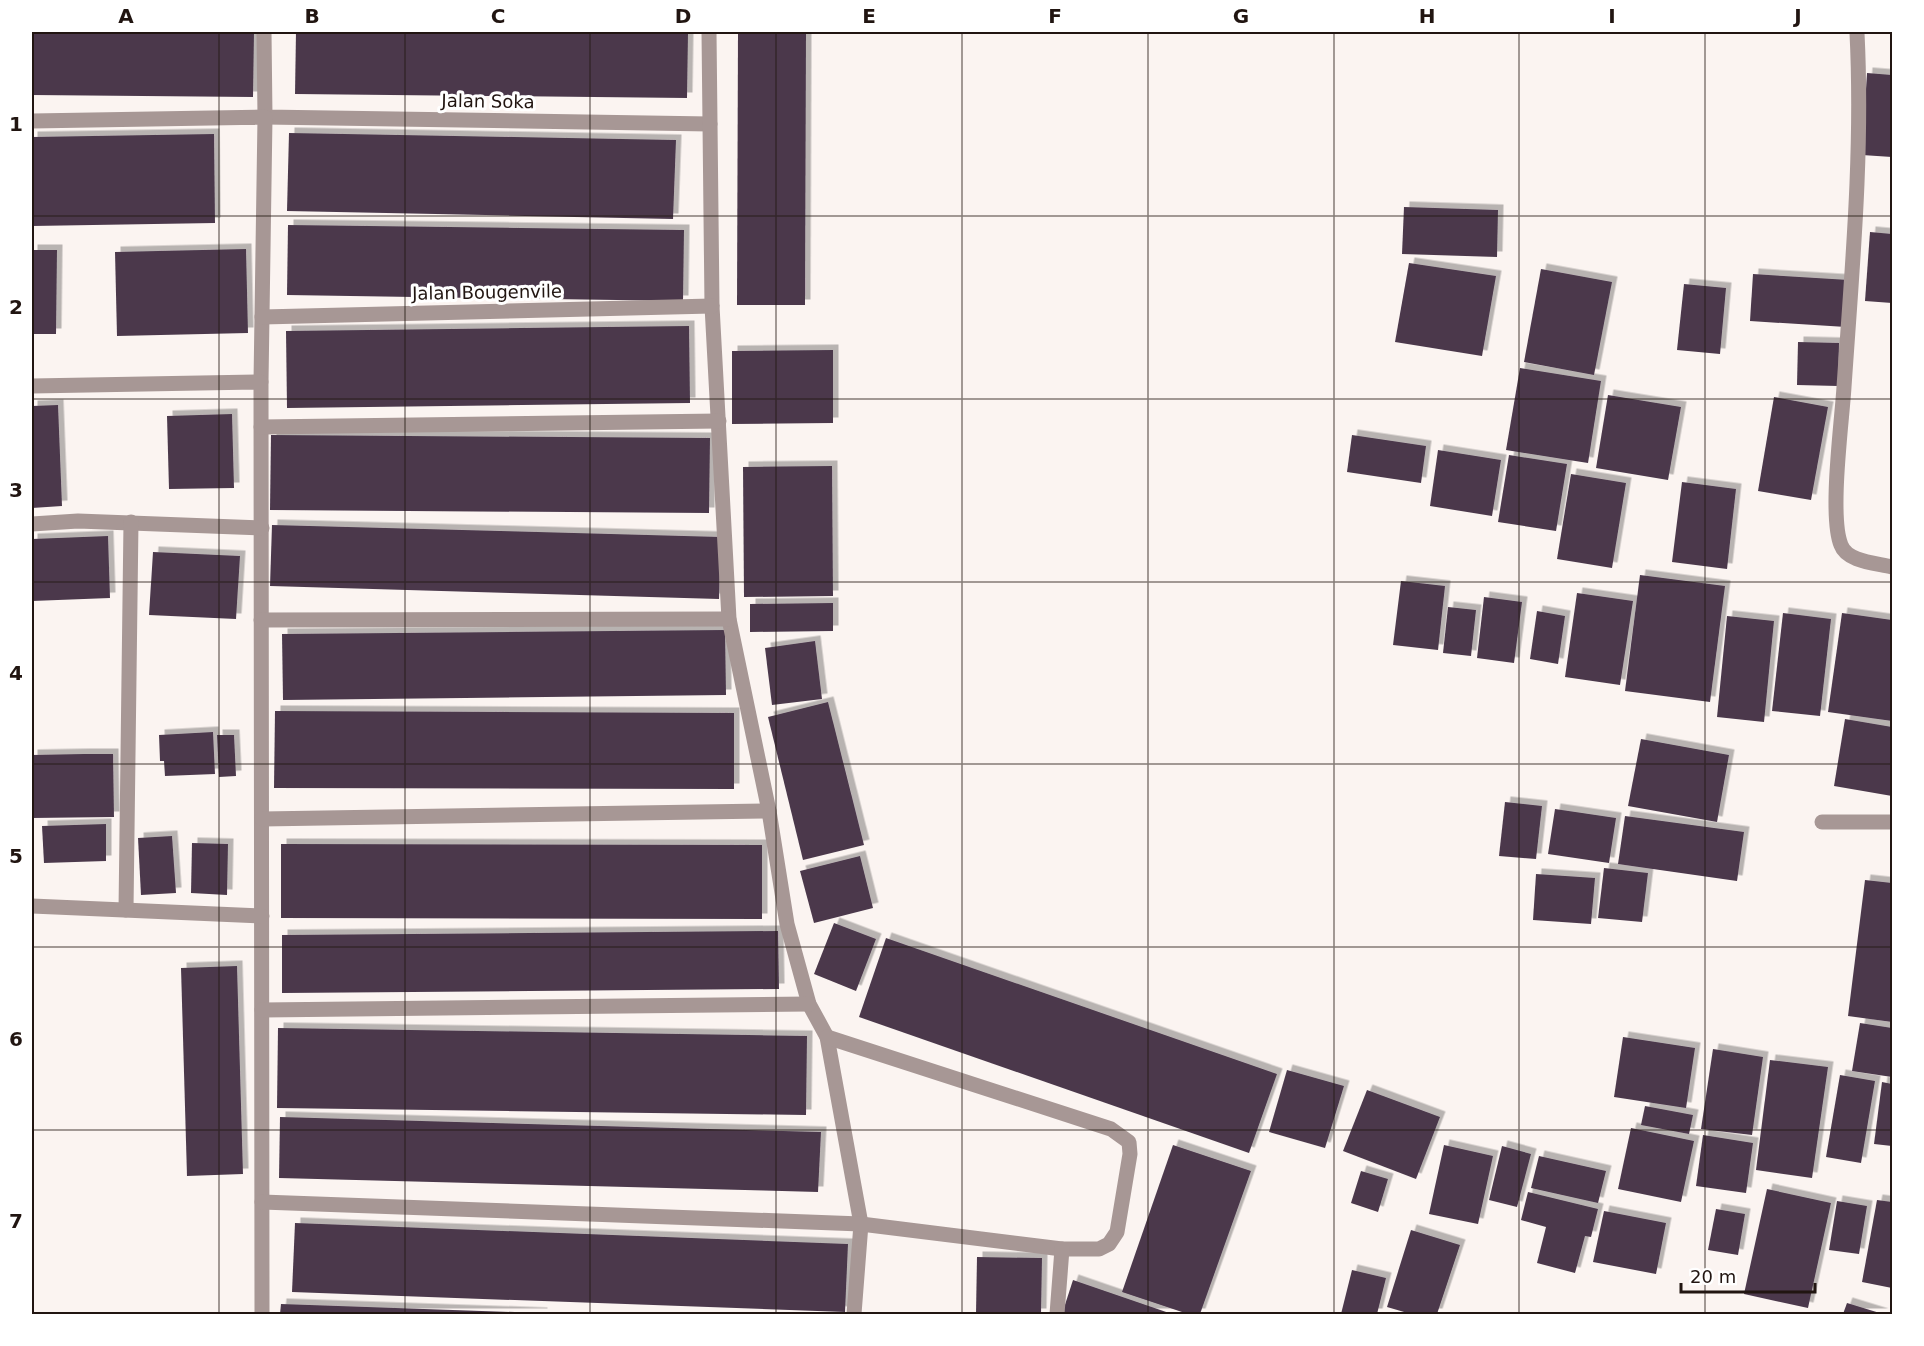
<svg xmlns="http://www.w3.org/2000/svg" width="1924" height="1346" viewBox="0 0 1924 1346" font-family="'DejaVu Sans',sans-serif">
<defs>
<filter id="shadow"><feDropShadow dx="5.5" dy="-5.5" stdDeviation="0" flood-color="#0004"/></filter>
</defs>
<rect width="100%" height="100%" fill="#fbf4f1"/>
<!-- building -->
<g fill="#4b394c" filter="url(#shadow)">
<path d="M 32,32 L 254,32 L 253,97 L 32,95 Z"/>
<path d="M 296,32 L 688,33 L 687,98 L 295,94 Z"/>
<path d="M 738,32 L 806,32 L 805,305 L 737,305 Z"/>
<path d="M 1867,73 L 1892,75 L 1892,157 L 1862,155 Z"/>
<path d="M 289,133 L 676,140 L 673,219 L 287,211 Z"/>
<path d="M 214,134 L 215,223 L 32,226 L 32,137 Z"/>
<path d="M 1404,207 L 1498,210 L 1497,257 L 1402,254 Z"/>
<path d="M 288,225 L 684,230 L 683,301 L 287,295 Z"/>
<path d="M 1870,232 L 1892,234 L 1892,303 L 1865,301 Z"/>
<path d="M 246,249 L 248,333 L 117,336 L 115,252 Z"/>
<path d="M 32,250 L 57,250 L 56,334 L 32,334 Z"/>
<path d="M 1409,263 L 1496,276 L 1482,356 L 1395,342 Z"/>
<path d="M 1541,269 L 1612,282 L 1594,375 L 1524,362 Z"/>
<path d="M 1753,274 L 1849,280 L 1846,327 L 1750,321 Z"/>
<path d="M 1684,284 L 1726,288 L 1720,354 L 1677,350 Z"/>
<path d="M 689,326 L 690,403 L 287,408 L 286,331 Z"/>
<path d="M 1798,342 L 1839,343 L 1838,386 L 1797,385 Z"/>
<path d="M 833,350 L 833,423 L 732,424 L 732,351 Z"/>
<path d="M 1520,368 L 1601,381 L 1588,463 L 1506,450 Z"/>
<path d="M 1608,395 L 1681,407 L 1668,480 L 1596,468 Z"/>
<path d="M 1774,397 L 1828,407 L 1811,500 L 1758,491 Z"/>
<path d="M 58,405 L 62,506 L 32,508 L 32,406 Z"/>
<path d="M 232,414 L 234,488 L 169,489 L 167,416 Z"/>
<path d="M 271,435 L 710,438 L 709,513 L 270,510 Z"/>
<path d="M 1352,435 L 1426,446 L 1421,483 L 1347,472 Z"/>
<path d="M 1438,450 L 1501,460 L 1492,516 L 1430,506 Z"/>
<path d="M 1509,455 L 1567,464 L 1556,531 L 1498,522 Z"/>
<path d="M 832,466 L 833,596 L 744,597 L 743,467 Z"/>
<path d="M 1571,474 L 1626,483 L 1612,568 L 1557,559 Z"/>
<path d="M 1682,482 L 1736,489 L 1727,569 L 1672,562 Z"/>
<path d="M 272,525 L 721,537 L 719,599 L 270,586 Z"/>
<path d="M 108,536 L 110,598 L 32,601 L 32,539 Z"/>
<path d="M 153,552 L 240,556 L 236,619 L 149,615 Z"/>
<path d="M 1640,575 L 1725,586 L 1710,702 L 1625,691 Z"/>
<path d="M 1401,581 L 1445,586 L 1438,650 L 1393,645 Z"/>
<path d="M 1577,593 L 1633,601 L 1620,685 L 1565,677 Z"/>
<path d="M 1484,597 L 1522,602 L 1514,663 L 1477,658 Z"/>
<path d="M 833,603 L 833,631 L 750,632 L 750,604 Z"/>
<path d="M 1448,607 L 1476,610 L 1471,656 L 1443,653 Z"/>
<path d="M 1537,611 L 1565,616 L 1558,664 L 1530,659 Z"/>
<path d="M 1783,613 L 1831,619 L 1820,716 L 1772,711 Z"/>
<path d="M 1842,613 L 1892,620 L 1892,721 L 1828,712 Z"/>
<path d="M 1727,616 L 1774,621 L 1764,722 L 1717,717 Z"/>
<path d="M 725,630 L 726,695 L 283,700 L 282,634 Z"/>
<path d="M 815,641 L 822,699 L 772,705 L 765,648 Z"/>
<path d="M 828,702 L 864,845 L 803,860 L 768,717 Z"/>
<path d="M 275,711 L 734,713 L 734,789 L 274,788 Z"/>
<path d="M 1845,719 L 1892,727 L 1892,796 L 1834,786 Z"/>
<path d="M 213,732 L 215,774 L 165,776 L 164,761 L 160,761 L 159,735 Z"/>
<path d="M 217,735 L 234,735 L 236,776 L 219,777 Z"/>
<path d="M 1641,739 L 1729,755 L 1717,822 L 1628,806 Z"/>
<path d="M 84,754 L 113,754 L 114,817 L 32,818 L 32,755 Z"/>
<path d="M 1505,802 L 1542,806 L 1536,859 L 1499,856 Z"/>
<path d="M 1555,809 L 1616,818 L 1609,863 L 1548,854 Z"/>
<path d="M 1625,816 L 1744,832 L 1737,881 L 1618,864 Z"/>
<path d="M 106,824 L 106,861 L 44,863 L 42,826 Z"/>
<path d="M 172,836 L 176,893 L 141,895 L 138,838 Z"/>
<path d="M 192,843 L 228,844 L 227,895 L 191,893 Z"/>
<path d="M 281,844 L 762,845 L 762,919 L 281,918 Z"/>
<path d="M 860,856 L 873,908 L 814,923 L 800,871 Z"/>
<path d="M 1604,868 L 1648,873 L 1642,922 L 1598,918 Z"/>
<path d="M 1536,874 L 1595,878 L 1591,924 L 1533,920 Z"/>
<path d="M 1865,880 L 1892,883 L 1892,1022 L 1848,1016 Z"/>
<path d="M 834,923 L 876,939 L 856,991 L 814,974 Z"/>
<path d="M 778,931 L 779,989 L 282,993 L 282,935 Z"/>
<path d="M 886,938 L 1277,1074 L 1249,1153 L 859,1017 Z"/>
<path d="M 237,966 L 243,1174 L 187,1176 L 181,968 Z"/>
<path d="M 1860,1023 L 1892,1028 L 1892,1077 L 1852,1071 Z"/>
<path d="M 278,1028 L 807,1036 L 806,1115 L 277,1108 Z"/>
<path d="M 1623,1037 L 1695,1048 L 1686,1108 L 1614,1097 Z"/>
<path d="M 1713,1049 L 1763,1057 L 1752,1135 L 1701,1129 Z"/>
<path d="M 1770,1060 L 1828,1067 L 1812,1178 L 1756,1170 Z"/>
<path d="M 1287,1070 L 1344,1086 L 1325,1148 L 1269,1132 Z"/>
<path d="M 1840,1075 L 1875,1081 L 1861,1163 L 1826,1157 Z"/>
<path d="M 1882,1082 L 1892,1084 L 1892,1146 L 1874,1144 Z"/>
<path d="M 1367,1090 L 1440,1117 L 1416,1179 L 1343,1151 Z"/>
<path d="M 1645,1106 L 1693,1115 L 1689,1134 L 1641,1125 Z"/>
<path d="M 280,1117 L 821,1132 L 818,1192 L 279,1178 Z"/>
<path d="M 1631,1128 L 1694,1141 L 1681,1202 L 1618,1189 Z"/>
<path d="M 1703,1135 L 1753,1143 L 1746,1193 L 1696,1186 Z"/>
<path d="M 1173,1145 L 1251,1171 L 1200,1314 L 1188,1314 L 1122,1292 Z"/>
<path d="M 1444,1145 L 1493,1156 L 1478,1224 L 1429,1214 Z"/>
<path d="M 1502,1146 L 1531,1154 L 1517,1207 L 1489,1200 Z"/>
<path d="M 1539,1156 L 1606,1171 L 1598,1203 L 1531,1188 Z"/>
<path d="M 1361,1171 L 1388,1179 L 1378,1212 L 1351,1203 Z"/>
<path d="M 1767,1189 L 1831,1203 L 1808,1308 L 1744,1294 Z"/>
<path d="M 1528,1192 L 1598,1209 L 1591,1237 L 1585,1236 L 1575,1273 L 1537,1263 L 1546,1227 L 1521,1220 Z"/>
<path d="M 1877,1200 L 1892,1202 L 1892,1288 L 1862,1282 Z"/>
<path d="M 1837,1201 L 1867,1206 L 1859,1254 L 1829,1250 Z"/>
<path d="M 1716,1209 L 1745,1214 L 1738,1255 L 1708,1250 Z"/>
<path d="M 1604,1211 L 1666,1223 L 1656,1274 L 1593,1262 Z"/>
<path d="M 295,1223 L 848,1244 L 845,1312 L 292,1292 Z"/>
<path d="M 1411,1230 L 1460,1245 L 1437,1314 L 1411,1314 L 1387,1307 Z"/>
<path d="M 977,1257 L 1042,1258 L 1041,1314 L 976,1314 Z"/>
<path d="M 1352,1270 L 1386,1278 L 1377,1314 L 1341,1314 Z"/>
<path d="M 1073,1280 L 1172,1314 L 1062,1314 Z"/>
<path d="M 1847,1303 L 1883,1314 L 1843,1314 Z"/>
<path d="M 281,1304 L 542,1313 L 542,1314 L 280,1314 Z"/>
</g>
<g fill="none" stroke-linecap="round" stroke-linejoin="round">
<!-- minor -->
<g stroke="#a79795" stroke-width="15">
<path d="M 264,32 L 265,117 L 710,124"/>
<path d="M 709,32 L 712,306 L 729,619 L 769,811 L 787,924 L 809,1004 L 827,1037 L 861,1224 L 854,1314"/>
<path d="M 1857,33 C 1863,152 1852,269 1844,387 C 1842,421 1829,516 1841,545 C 1847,562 1877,563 1892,567"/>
<path d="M 32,121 L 265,117 L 261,382"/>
<path d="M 262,317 L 712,306"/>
<path d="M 32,386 L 261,382 L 262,1314"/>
<path d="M 261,427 L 719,421"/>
<path d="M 32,524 L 78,521 L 262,528"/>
<path d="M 261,620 L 729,619"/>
<path d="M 262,819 L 769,811"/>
<path d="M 1822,822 L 1892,822"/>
<path d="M 32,906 L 262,916"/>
<path d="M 126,910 L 131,522"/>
<path d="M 262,1010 L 809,1004"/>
<path d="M 262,1202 L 861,1224 L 1062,1249 L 1099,1249 L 1109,1244 L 1117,1232 L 1130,1154 L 1129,1142 L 1111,1129 L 827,1037"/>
<path d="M 1057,1314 L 1062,1249"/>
</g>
</g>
<!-- grid -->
<path fill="none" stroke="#211511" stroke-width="1.5" stroke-opacity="0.55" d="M 219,32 L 219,1314M 405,32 L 405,1314M 590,32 L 590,1314M 776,32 L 776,1314M 962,32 L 962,1314M 1148,32 L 1148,1314M 1334,32 L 1334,1314M 1519,32 L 1519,1314M 1705,32 L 1705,1314M 32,216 L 1892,216M 32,399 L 1892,399M 32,582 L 1892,582M 32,764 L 1892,764M 32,947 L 1892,947M 32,1130 L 1892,1130"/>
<g text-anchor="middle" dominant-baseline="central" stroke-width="6" stroke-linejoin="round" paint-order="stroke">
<!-- street labels -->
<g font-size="18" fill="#211511" stroke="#fff">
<text transform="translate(488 101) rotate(1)">Jalan Soka</text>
<text transform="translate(487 292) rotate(-1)">Jalan Bougenvile</text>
</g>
</g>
<!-- border -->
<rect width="1924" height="1346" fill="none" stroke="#ffffff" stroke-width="66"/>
<!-- scale -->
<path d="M1681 1283v9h134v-9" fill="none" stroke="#211511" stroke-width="3"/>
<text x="1690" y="1283" font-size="18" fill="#211511" stroke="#ffffff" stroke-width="4.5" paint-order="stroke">20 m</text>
<rect x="33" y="33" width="1858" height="1280" fill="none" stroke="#211511" stroke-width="2"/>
<g font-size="20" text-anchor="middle" font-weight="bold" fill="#211511">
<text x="126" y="23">A</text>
<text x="312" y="23">B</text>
<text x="498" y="23">C</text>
<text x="683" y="23">D</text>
<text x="869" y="23">E</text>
<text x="1055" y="23">F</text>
<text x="1241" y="23">G</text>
<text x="1427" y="23">H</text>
<text x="1612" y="23">I</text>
<text x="1798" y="23">J</text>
<text x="16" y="131">1</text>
<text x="16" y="314">2</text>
<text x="16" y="497">3</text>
<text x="16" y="680">4</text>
<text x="16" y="863">5</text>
<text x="16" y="1046">6</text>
<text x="16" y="1228">7</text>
</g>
</svg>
